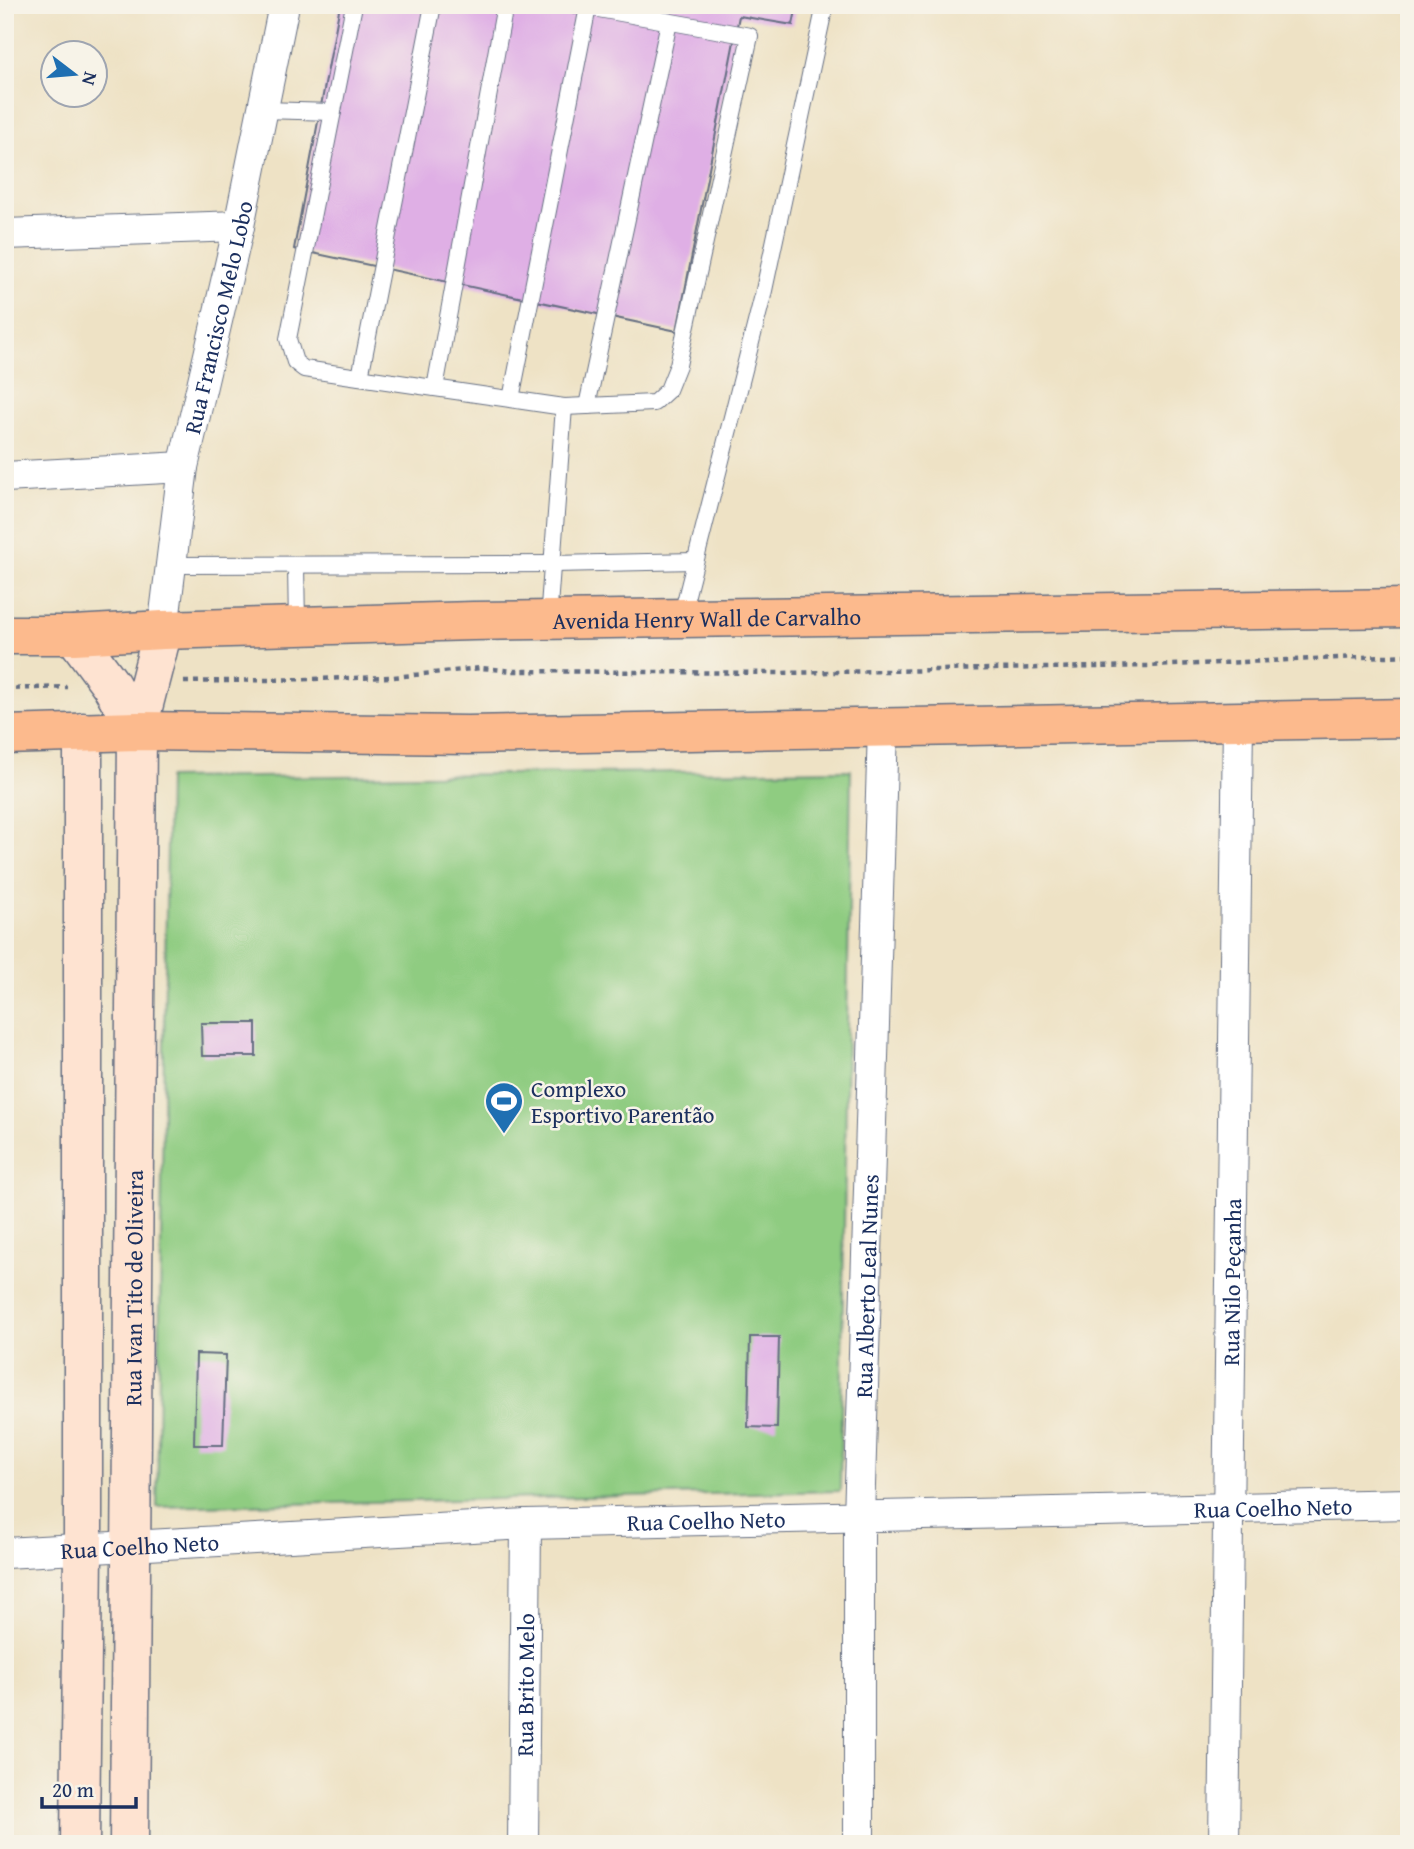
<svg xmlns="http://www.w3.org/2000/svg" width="1414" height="1849" viewBox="0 0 1414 1849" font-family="'Gentium Book Plus',serif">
<rect width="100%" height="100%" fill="#f7f3e8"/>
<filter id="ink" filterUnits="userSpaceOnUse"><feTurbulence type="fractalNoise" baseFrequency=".0143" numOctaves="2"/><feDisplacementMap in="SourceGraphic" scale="14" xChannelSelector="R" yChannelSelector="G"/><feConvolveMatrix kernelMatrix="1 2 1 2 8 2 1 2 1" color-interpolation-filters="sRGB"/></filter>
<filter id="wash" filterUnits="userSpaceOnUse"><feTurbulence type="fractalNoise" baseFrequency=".00686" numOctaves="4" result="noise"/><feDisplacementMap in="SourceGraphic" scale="28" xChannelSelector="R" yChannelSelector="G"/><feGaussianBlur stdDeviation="1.57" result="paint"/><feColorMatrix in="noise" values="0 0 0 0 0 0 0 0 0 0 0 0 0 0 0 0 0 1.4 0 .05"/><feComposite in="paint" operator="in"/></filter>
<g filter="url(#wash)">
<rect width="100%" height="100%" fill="#eee2c5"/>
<!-- green -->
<path fill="#8fcc81" stroke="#557e70" stroke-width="2" d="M 851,770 L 840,1491 L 157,1507 L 168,778 Z"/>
<g id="blocks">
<!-- building -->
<g fill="#dfafe5">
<path d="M 340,5 L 797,5 L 793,25 L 739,16 L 677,331 L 294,249 Z"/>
<path d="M 201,1023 L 256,1023 L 256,1056 L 202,1056 Z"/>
<path d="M 750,1337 L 779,1337 L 777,1428 L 748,1427 Z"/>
<path d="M 196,1354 L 226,1355 L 223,1445 L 194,1445 Z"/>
</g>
</g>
</g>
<g filter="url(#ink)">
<use href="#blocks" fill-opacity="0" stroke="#656e82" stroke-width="2"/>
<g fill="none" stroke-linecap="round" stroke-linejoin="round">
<defs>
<g id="lane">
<path d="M 354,5 L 288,339 L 295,362 L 304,369 L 564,407 L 654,403 L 668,390 L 678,365 L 750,36 L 576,5"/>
<path d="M 263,110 L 333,112"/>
<path d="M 360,377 L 433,5"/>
<path d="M 435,388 L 505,5"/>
<path d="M 511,399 L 588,7"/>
<path d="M 587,406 L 669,22"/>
<path d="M 171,565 L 554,564 L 695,561"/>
<path d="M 296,565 L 297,626"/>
<path d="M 681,618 L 763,295 L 825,5"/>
<path d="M 548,620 L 564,407"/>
</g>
<g id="street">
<path d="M 5,234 L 239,226"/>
<path d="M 5,477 L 183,467"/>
<path id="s1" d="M 163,630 L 183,467 L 239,226 L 284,5"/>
<path id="s2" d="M 5,1553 L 526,1524 L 1409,1504"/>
<path id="s3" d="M 523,1844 L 526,1524"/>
<path id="s4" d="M 859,1844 L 859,1518 L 883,728"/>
<path id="s5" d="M 1224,1844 L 1238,720"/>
</g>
<g id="secondary">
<path d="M 74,635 L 111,685 L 137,731"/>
<path d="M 80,1844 L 83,1550 L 83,732"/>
<path id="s6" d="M 129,1844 L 137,731 L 163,630"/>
</g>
<g id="primary">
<path id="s7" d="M 5,635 L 74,635 L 163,630 L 473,621 L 1409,608"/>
<path d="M 5,735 L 137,731 L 468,735 L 1409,718"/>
</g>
</defs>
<!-- lane casing -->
<use href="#lane" stroke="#656e82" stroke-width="18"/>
<!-- street casing -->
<use href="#street" stroke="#656e82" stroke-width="32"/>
<!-- secondary casing -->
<use href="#secondary" stroke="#656e82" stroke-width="41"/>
<!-- primary casing -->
<use href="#primary" stroke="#656e82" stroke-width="41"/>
<!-- path -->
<g stroke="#656e82" stroke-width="4.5" stroke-dasharray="5 5" stroke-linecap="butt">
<path d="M 184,682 L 393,677 L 482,668 L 513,671 L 780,673 L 1149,666 L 1409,655"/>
<path d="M 5,689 L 67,687"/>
</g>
<!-- lane -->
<use href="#lane" stroke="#fff" stroke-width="16"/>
<!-- street -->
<use href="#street" stroke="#fff" stroke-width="30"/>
<!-- secondary -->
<use href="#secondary" stroke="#fee3d1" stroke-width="38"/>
<!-- primary -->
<use href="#primary" stroke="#fcba8d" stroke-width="38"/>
</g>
</g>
<!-- icons -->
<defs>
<symbol id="stadium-pin" viewBox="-11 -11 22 30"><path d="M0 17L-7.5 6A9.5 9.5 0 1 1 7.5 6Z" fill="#1f6fb2" stroke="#f7f3e8"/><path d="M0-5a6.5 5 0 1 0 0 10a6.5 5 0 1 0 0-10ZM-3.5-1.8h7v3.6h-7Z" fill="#fff"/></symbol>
</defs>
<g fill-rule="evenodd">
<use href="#stadium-pin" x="482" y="1079" width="44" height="60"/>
</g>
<g text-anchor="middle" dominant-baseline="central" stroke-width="5" stroke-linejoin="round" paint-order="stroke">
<!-- street labels -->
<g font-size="23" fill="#1b2f5e" stroke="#f7f3e8">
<text stroke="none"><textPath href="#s1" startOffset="318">Rua Francisco Melo Lobo</textPath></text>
<text stroke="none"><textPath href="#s7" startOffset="702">Avenida Henry Wall de Carvalho</textPath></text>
<text stroke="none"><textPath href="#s5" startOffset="562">Rua Nilo Peçanha</textPath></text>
<text stroke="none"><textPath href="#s4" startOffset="558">Rua Alberto Leal Nunes</textPath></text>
<text stroke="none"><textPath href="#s6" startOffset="556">Rua Ivan Tito de Oliveira</textPath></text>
<text stroke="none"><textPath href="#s2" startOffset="1269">Rua Coelho Neto</textPath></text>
<text stroke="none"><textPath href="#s2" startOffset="702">Rua Coelho Neto</textPath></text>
<text stroke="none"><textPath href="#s2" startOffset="135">Rua Coelho Neto</textPath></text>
<text stroke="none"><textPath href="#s3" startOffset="159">Rua Brito Melo</textPath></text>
</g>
<!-- poi labels -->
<g font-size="23" fill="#1b2f5e" stroke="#f7f3e8" text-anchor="start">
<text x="531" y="1088">Complexo<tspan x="531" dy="26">Esportivo Parentão</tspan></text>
</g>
</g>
<!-- margin -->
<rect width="1414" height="1849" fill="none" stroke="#f7f3e8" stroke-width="28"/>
<!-- north arrow -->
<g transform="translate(74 74) rotate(106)"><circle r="33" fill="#f7f3e8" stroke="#9fa5b1" stroke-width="2"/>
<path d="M0-5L12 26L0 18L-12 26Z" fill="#1f6fb2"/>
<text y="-10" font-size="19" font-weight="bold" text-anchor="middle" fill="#1b2f5e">N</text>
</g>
<!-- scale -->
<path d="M42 1797v10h94v-10" fill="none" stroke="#1b2f5e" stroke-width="3.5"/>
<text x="52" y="1797" font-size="21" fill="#1b2f5e" stroke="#f7f3e8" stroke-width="5" paint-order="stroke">20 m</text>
</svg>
